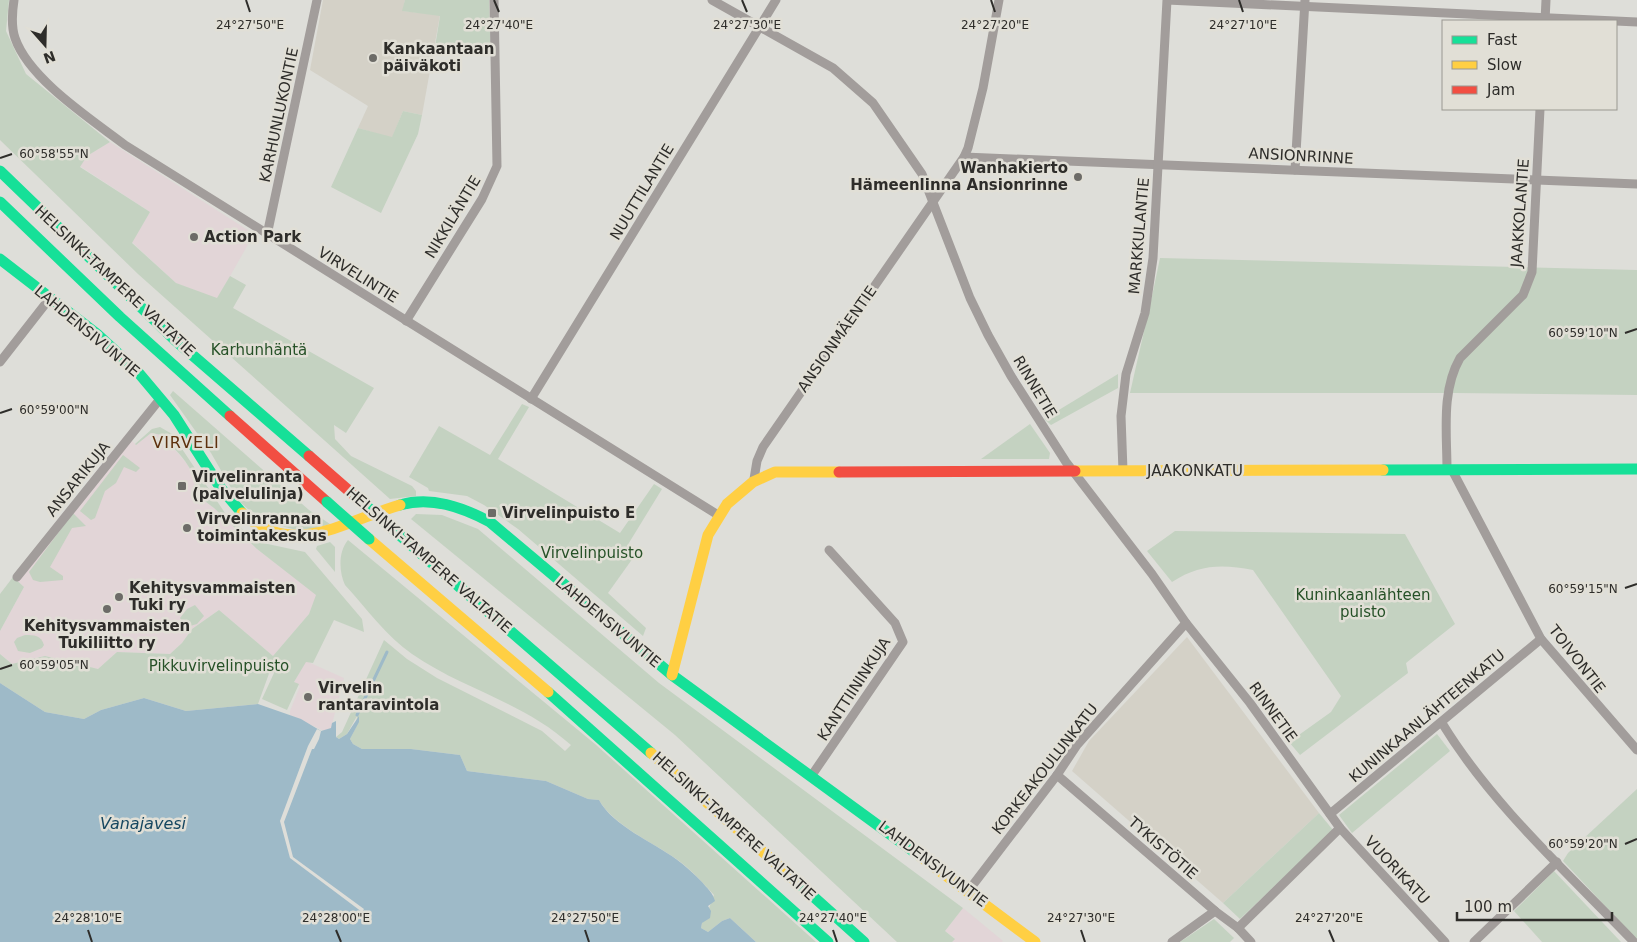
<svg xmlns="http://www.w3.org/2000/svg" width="1637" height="942" viewBox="0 0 1637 942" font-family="'DejaVu Sans',sans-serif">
<rect width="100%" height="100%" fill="#deded9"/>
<!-- commercial -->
<g fill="#e2d5d7">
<path d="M 110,142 L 254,234 L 217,299 L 176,283 L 132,242 L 150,212 L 80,166 L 87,156 Z"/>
<path d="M 151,433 L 162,435 L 187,464 L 196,481 L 194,493 L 214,508 L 257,549 L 317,595 L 309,614 L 273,656 L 219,610 L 192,629 L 182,643 L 170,654 L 117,652 L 98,669 L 45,656 L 12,664 L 0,654 L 0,631 L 24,587 L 13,577 L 126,434 L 136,445 Z"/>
<path d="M 306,661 L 344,678 L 331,728 L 324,731 L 290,715 L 290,711 L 300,686 L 294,682 Z"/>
<path d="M 963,908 L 1003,941 L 1002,942 L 952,942 L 955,938 L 945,931 Z"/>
</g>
<!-- built -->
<g fill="#d4d1c7">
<path d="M 323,0 L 405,0 L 403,11 L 440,15 L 422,115 L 403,111 L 392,138 L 358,128 L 368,106 L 310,70 Z"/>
<path d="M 1187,637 L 1319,813 L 1223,903 L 1072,771 L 1089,741 Z"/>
</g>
<!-- green -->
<g fill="#c4d2c1">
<path d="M 0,0 L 9,0 L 6,31 L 26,74 L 110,142 L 87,156 L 80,167 L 150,212 L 132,243 L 176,283 L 217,298 L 230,276 L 246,285 L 233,308 L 374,388 L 346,433 L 334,425 L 335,439 L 351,456 L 412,486 L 416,491 L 416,496 L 390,499 L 138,274 L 0,140 Z"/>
<path d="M 405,0 L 489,0 L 491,55 L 435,47 L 440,16 L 402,11 Z"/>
<path d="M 403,111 L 422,115 L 418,134 L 381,213 L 331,187 L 358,128 L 392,137 Z"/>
<path d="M 1160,258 L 1637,270 L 1637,395 L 1455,393 L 1130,393 C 1140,348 1151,303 1160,258 Z"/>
<path d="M 1118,374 L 1118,388 L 1051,425 L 1044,419 Z"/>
<path d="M 173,391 L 309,510 L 330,524 L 307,531 L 293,529 L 277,525 L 249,510 L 238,500 L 211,453 L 170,395 Z"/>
<path d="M 522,404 L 529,407 L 498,459 L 620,533 L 654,484 L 662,489 L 624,551 L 633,558 L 608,593 L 646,628 L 643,636 L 518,529 L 484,505 L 467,496 L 429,491 L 428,488 L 409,477 L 439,426 L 490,455 Z"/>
<path d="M 1030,424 L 1050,453 L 1049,459 L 981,459 Z"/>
<path d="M 160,427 L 172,434 L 225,513 L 251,537 L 263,543 L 305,552 L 362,619 L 364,632 L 334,620 L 313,663 L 306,662 L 294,682 L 299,684 L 287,710 L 262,699 L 274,673 L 271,668 L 258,704 L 186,711 L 144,698 L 101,710 L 84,719 L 45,712 L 0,683 L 0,654 L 12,664 L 45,656 L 98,669 L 117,652 L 170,654 L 182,643 L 192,629 L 219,610 L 273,656 L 309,614 L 316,595 L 257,549 L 214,508 L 194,493 C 201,472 175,450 162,435 L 151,433 L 136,445 L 135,444 L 152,429 Z"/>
<path d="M 123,455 L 140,468 L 136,472 L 124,467 L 116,483 L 105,491 L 95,518 L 91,520 L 80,511 Z"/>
<path d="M 73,513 L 86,526 L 72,528 L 50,567 L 63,576 L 63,580 L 40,582 L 33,580 L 29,572 Z"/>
<path d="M 416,514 L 442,515 L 478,529 L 659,683 L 963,908 L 945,931 L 955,939 L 952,942 L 897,942 L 675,735 L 411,519 Z"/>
<path d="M 1175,531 L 1405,534 L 1455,624 L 1406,663 L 1408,673 L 1300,755 L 1289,742 L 1331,712 L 1341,696 L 1253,570 C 1223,564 1199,564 1172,582 L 1147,551 Z"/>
<path d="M 348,540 L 595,744 L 816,942 L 756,942 L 730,918 L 722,921 L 708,932 L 701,928 L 702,923 C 709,916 709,904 714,895 C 702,882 690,868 675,858 C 652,842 613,825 599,800 L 588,799 L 546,781 L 467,771 L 460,755 L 411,749 L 362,749 L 353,744 L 350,739 L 356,727 L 357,716 L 347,734 L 339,739 L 336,737 L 342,732 L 384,640 L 407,659 L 437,678 L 542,731 L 565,751 L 571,745 C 522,701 464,690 412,654 C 387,637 366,608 345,585 C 339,572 338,552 348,540 Z"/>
<path d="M 330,542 L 335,547 L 335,572 L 316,549 L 317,546 Z"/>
<path d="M 13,577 L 24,587 L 0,631 L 0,594 Z"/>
<path d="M 195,605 L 204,616 L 197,624 L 190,626 L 183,622 L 180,618 L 187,609 Z"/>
<path d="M 25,635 C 34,635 41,635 44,645 L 42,648 L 30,653 L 18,651 L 14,642 L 17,638 Z"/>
<path d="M 1437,734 L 1450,751 L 1352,833 L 1339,815 Z"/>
<path d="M 1637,789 L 1637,940 L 1563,861 L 1568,853 Z"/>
<path d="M 1319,813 L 1333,830 L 1240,919 L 1223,903 Z"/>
<path d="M 1554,871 L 1621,942 L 1542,942 L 1514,911 Z"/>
<path d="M 1214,919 L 1234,938 L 1230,942 L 1180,942 Z"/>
</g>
<!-- water -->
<path fill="#9ebac8" d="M 0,683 L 45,712 L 84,719 L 101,710 L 144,698 L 186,711 L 258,704 L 301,719 L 321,731 L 331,728 L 332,723 L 336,721 L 336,737 L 339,739 L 347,734 L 359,716 L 359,722 L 350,739 L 353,744 L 362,749 L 411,749 L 460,755 L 467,771 L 546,781 L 588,799 L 599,800 C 613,826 653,842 676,859 C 686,866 694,874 702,882 C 707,888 713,893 715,901 L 708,906 L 711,911 L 710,918 L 702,923 L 701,928 L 708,932 L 722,921 L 730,918 L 756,942 L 0,942 Z"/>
<!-- pier -->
<path fill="#deded9" d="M 317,729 L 321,731 L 319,739 L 314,749 L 312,749 L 284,822 L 293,857 L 364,909 L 362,912 L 290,858 L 280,821 L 308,746 Z"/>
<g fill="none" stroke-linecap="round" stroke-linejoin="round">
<!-- stream -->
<path stroke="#9ebac8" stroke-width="3" d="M 357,715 L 387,652"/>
<!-- street -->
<g stroke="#a29d9b" stroke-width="9">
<path d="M 14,0 C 12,13 11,26 15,38 C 29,79 91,119 125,145 L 718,515"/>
<path d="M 712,0 L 833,68 L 873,103 L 922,174 L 970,298 L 988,335 L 1011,376 L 1066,462 L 1152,574 L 1186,623 L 1250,703 L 1340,828 L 1445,942"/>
<path d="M 1545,21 L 1546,0"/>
<path d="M 964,157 L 1637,184"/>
<path d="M 1295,170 L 1305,0"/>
<path d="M 267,235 L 317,0"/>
<path d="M 406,321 L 482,199 L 497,166 L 494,0"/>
<path d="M 0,362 L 50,298"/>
<path d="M 531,399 L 776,0"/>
<path d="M 1447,470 C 1447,433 1441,391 1460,358 L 1523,295 L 1532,272 L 1540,109"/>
<path d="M 1452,470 L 1541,639 L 1637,750"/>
<path d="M 1123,471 L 1121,416 L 1126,374 L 1145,313 L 1153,258 L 1167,0 L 1637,22"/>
<path d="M 754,479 L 757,461 L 763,447 L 964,157 L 968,148 L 983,88 L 999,0"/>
<path d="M 17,577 L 160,399"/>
<path d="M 1442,723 C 1492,805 1568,873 1634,942"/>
<path d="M 812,775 L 903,642 L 895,623 L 829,550"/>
<path d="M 1057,775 L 1215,911 L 1238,928 L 1251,942"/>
<path d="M 1330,814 L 1541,639"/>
<path d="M 969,890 L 1057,775 L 1077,745 L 1186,623"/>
<path d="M 1238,928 L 1340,828"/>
<path d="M 1172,942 L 1215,911"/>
<path d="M 1474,942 L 1557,862"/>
</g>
<!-- fast -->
<g stroke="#16e098" stroke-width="11">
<path d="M 0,171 L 175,340 L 309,456"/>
<path d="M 0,202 L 120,317 L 230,416"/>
<path d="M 0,259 L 97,334 L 137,371 L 174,415 L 220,487 L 242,513"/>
<path d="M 1383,470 L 1637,469"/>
<path d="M 400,505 C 431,496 462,507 490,522 L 672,675 L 920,856"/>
<path d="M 395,531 L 651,753"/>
<path d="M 548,692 L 828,942"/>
<path d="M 796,881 L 864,942"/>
</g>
<!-- slow -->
<g stroke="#ffcf43" stroke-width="11">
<path d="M 1075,471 L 1383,470"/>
<path d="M 242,513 C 292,560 347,520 400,505"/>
<path d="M 369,539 L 548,692"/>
<path d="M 672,675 L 708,535 L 727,504 L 753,482 L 775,472 L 839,472"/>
<path d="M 651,753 L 796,881"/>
<path d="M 920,856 L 1035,942"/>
</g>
<!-- jam -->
<g stroke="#f24e42" stroke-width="11">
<path d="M 230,416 L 327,502"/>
<path d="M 309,456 L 356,497"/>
<path d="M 839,472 L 1075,471"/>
</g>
<!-- fast-bridge -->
<g stroke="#16e098" stroke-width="11">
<path d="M 356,497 L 395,531"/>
<path d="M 327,502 L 369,539"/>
</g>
</g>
<!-- ticks -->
<path fill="none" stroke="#2e2d2a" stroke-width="2" d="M 246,0 L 250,12M 494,0 L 499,12M 742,0 L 747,12M 991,0 L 995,12M 1239,0 L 1243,12M 0,158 L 12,154M 1625,333 L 1637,329M 0,413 L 12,409M 1625,588 L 1637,584M 0,669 L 12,665M 1625,844 L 1637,839M 88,930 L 92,942M 336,930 L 341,942M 585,930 L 589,942M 833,930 L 837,942M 1081,930 L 1085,942M 1329,930 L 1334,942"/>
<!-- markers -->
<g fill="#6c6b67" stroke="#e1dfd6" stroke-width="2">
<circle cx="373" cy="58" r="5"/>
<circle cx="1078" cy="177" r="5"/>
<circle cx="194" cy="237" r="5"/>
<rect x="177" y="481" width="10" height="10" rx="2.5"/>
<rect x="487" y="508" width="10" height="10" rx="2.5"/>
<circle cx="187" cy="528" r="5"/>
<circle cx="119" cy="597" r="5"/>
<circle cx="107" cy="609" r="5"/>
<circle cx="308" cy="697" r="5"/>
</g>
<g text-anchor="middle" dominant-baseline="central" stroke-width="5" stroke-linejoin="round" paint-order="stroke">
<!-- poi labels -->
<g font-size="15" font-weight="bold" fill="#2e2d2a" stroke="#e1dfd6" text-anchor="start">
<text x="383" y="49">Kankaantaan<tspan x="383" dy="17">päiväkoti</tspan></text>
<text x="1068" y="168" text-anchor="end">Wanhakierto<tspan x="1068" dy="17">Hämeenlinna Ansionrinne</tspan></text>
<text x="204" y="237">Action Park</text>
<text x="192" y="477">Virvelinranta<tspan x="192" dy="17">(palvelulinja)</tspan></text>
<text x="502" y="513">Virvelinpuisto E</text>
<text x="197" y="519">Virvelinrannan<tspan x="197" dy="17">toimintakeskus</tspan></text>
<text x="129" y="588">Kehitysvammaisten<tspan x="129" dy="17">Tuki ry</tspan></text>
<text x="107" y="626" text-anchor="middle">Kehitysvammaisten<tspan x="107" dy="17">Tukiliitto ry</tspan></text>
<text x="318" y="688">Virvelin<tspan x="318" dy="17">rantaravintola</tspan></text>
</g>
<!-- street labels -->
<g font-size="15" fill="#2e2d2a" stroke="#e1dfd6">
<text transform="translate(279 115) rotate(-78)">KARHUNLUKONTIE</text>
<text transform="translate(1301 156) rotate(3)">ANSIONRINNE</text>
<text transform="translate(642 192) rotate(-59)">NUUTTILANTIE</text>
<text transform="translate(1520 213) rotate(-86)">JAAKKOLANTIE</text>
<text transform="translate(453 217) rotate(-59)">NIKKILÄNTIE</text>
<text transform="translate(1139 236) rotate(-85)">MARKKULANTIE</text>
<text transform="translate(358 275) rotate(32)">VIRVELINTIE</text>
<text transform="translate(115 281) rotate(43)">HELSINKI-TAMPERE VALTATIE</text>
<text transform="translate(87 331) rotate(40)">LAHDENSIVUNTIE</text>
<text transform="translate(837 339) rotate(-55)">ANSIONMÄENTIE</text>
<text transform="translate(1035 387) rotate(59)">RINNETIE</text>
<text x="1195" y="471">JAAKONKATU</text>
<text transform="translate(78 479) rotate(-51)">ANSARIKUJA</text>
<text transform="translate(429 560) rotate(41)">HELSINKI-TAMPERE VALTATIE</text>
<text transform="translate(608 622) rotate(40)">LAHDENSIVUNTIE</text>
<text transform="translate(1577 659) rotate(52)">TOIVONTIE</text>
<text transform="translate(854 689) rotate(-57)">KANTTIININKUJA</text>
<text transform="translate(1273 712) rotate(54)">RINNETIE</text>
<text transform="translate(1427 716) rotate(-40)">KUNINKAANLÄHTEENKATU</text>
<text transform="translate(1045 769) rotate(-52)">KORKEAKOULUNKATU</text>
<text transform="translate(734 826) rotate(42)">HELSINKI-TAMPERE VALTATIE</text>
<text transform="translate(1163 848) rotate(41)">TYKISTÖTIE</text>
<text transform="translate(933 864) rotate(37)">LAHDENSIVUNTIE</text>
<text transform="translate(1397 870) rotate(47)">VUORIKATU</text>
</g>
<!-- park labels -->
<g font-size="15" fill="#265127" stroke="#e1dfd6">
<text x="259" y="350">Karhunhäntä</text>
<text x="592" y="553">Virvelinpuisto</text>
<text x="1363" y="595">Kuninkaanlähteen<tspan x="1363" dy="17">puisto</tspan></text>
<text x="219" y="666">Pikkuvirvelinpuisto</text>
</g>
<!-- neighbourhood labels -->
<g font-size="16" letter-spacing="1" fill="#5d300d" stroke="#e1dfd6">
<text x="186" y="442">VIRVELI</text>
</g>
<!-- water labels -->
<g font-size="16" font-style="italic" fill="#164760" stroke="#e1dfd6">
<text x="143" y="823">Vanajavesi</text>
</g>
</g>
<g font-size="12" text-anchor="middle" fill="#2e2d2a" stroke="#e1dfd6" stroke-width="5" stroke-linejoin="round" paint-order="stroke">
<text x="250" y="29">24°27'50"E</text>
<text x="499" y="29">24°27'40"E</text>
<text x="747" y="29">24°27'30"E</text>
<text x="1243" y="29">24°27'10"E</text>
<text x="995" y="29">24°27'20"E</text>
<text x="54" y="158">60°58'55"N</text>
<text x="1583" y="337">60°59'10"N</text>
<text x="54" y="414">60°59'00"N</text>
<text x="1583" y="593">60°59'15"N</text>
<text x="54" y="669">60°59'05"N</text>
<text x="1583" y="848">60°59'20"N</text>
<text x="88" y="922">24°28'10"E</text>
<text x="336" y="922">24°28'00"E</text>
<text x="585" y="922">24°27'50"E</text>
<text x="833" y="922">24°27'40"E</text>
<text x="1081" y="922">24°27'30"E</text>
<text x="1329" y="922">24°27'20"E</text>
</g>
<!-- legend -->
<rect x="1442" y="20" width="175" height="90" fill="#e1dfd6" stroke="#999891"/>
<rect x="1452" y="36" width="25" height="8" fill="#16e098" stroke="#999891"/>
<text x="1487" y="45" font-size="15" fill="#2e2d2a">Fast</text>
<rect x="1452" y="61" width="25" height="8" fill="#ffcf43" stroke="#999891"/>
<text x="1487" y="70" font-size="15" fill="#2e2d2a">Slow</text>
<rect x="1452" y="86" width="25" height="8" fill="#f24e42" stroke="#999891"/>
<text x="1487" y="95" font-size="15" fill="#2e2d2a">Jam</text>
<!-- north arrow -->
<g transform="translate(45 45) rotate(160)" stroke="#e1dfd6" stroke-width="4" paint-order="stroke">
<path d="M0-4L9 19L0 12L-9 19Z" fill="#2e2d2a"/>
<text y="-8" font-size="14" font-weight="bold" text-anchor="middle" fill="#2e2d2a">N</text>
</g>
<!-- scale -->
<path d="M1457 912v8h155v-8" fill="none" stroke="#2e2d2a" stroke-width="2.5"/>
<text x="1464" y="912" font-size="15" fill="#2e2d2a" stroke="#e1dfd6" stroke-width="4" paint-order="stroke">100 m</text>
</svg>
